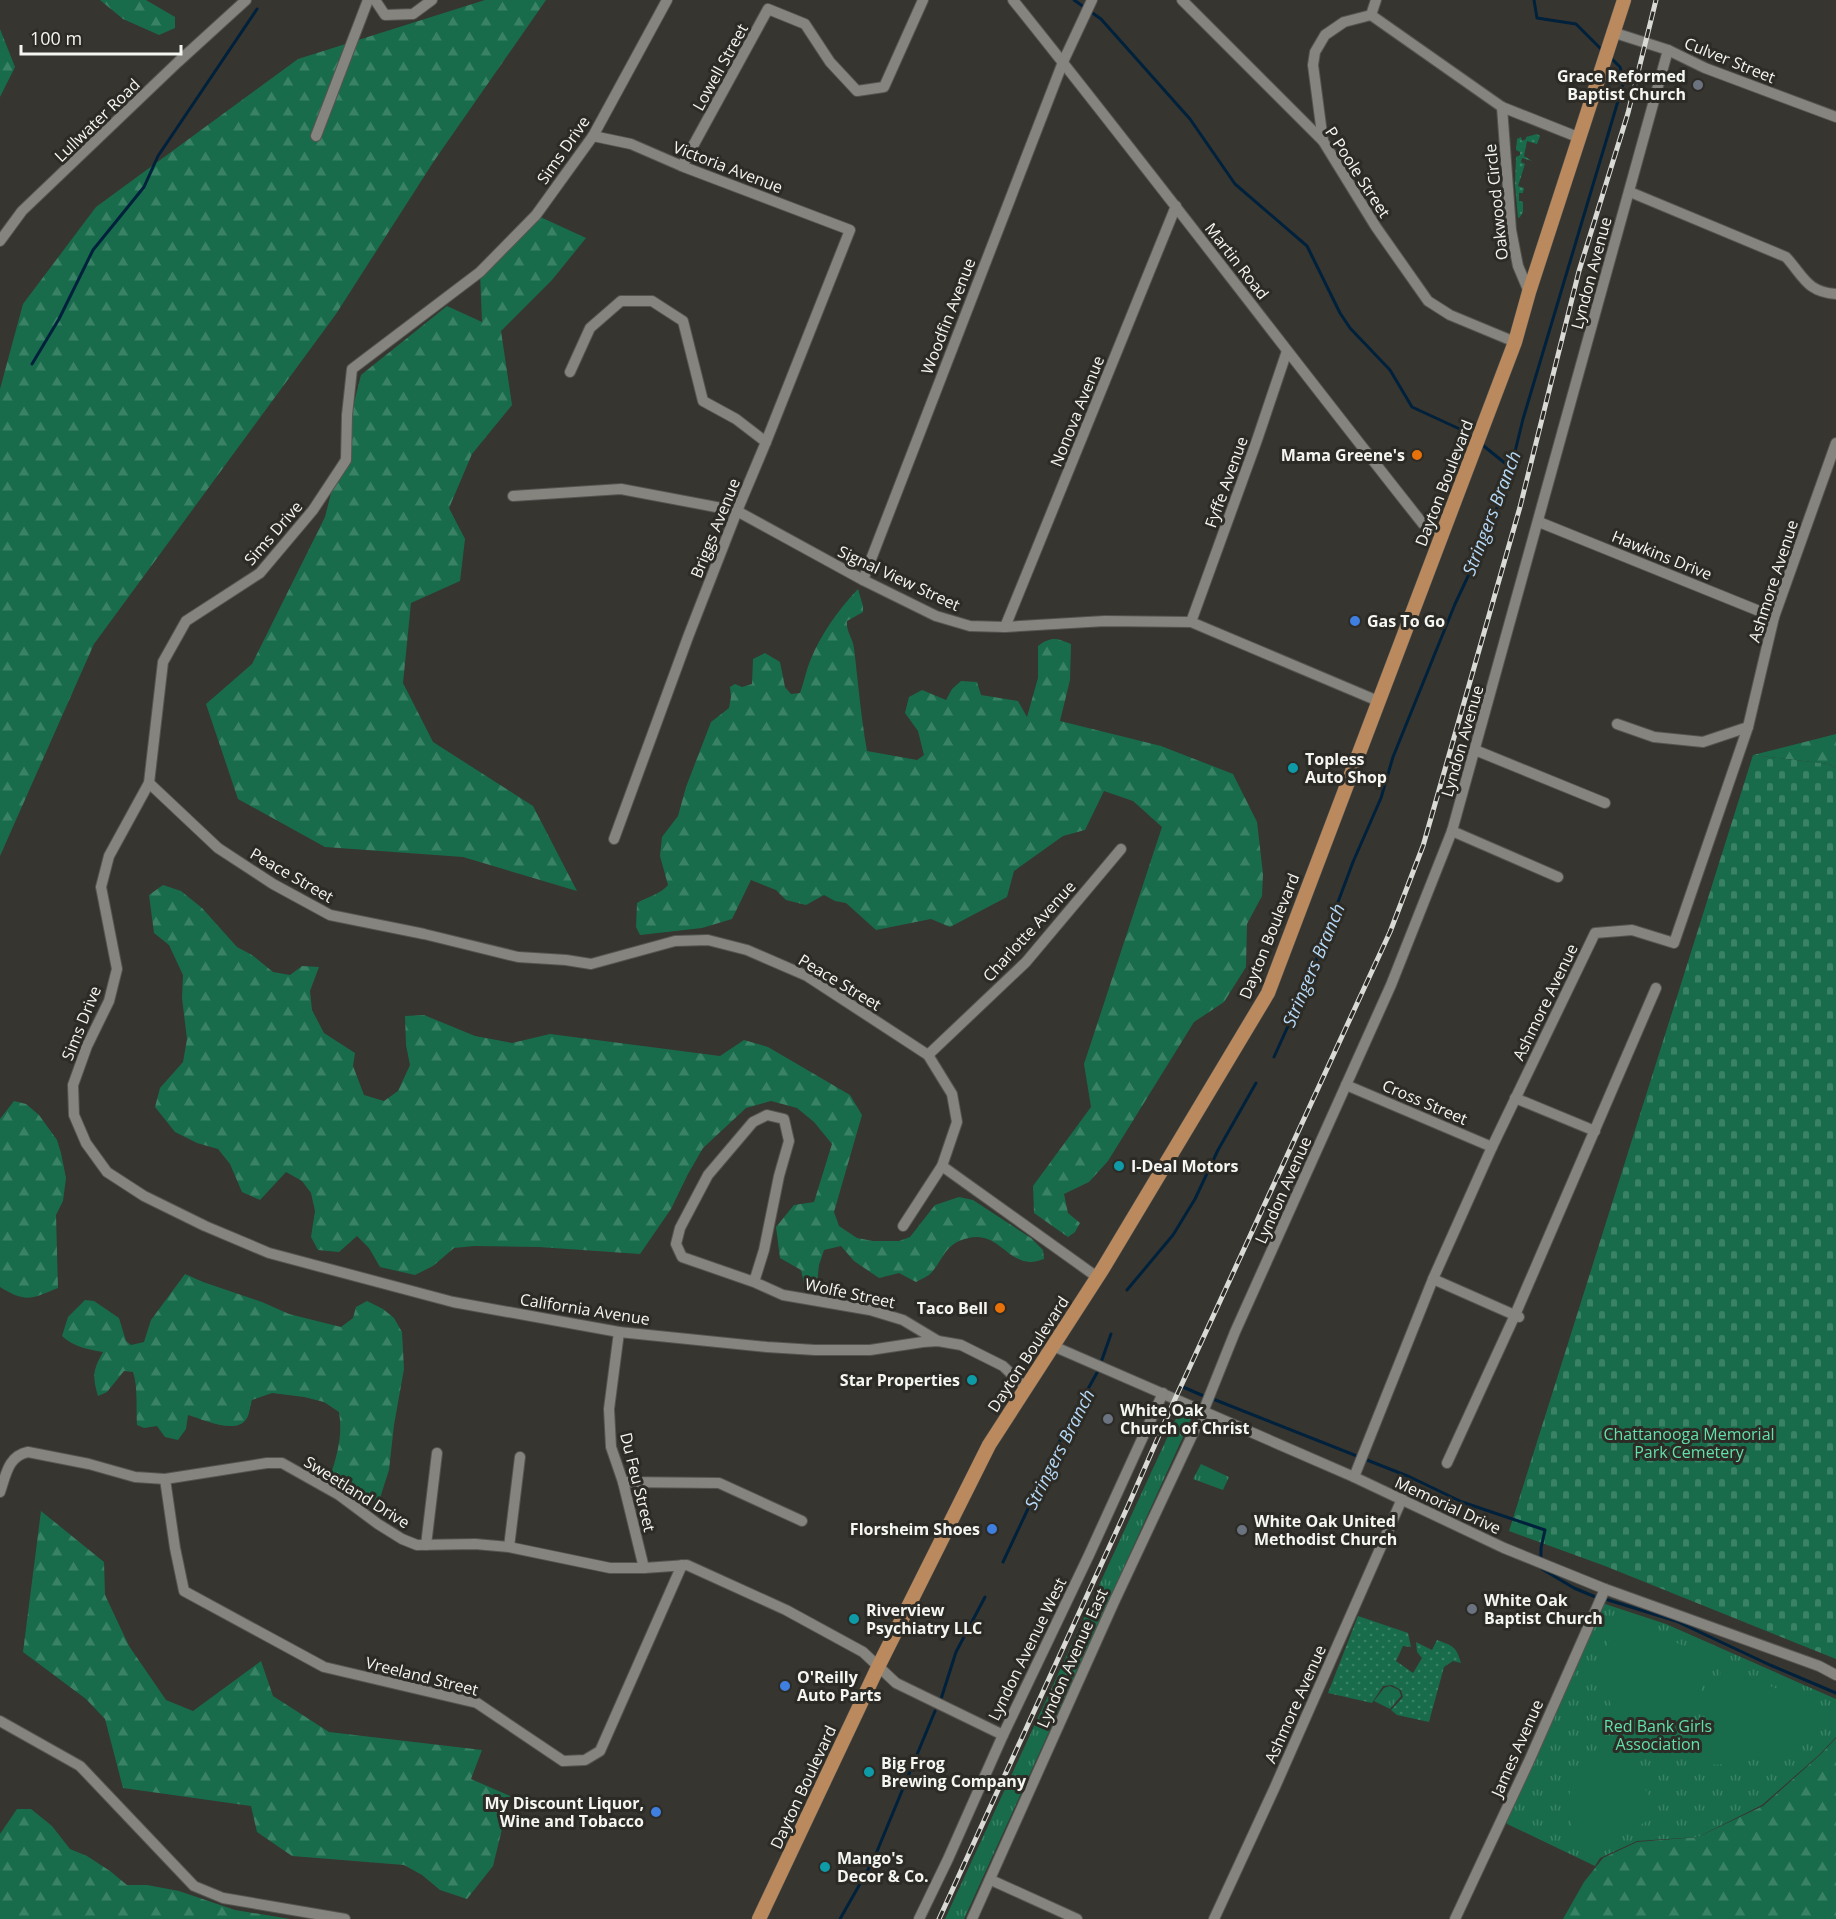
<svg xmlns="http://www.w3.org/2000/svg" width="1836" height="1919" viewBox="0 0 1836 1919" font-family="'Open Sans',sans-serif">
<defs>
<pattern id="grass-dots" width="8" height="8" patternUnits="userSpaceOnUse" patternTransform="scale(1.5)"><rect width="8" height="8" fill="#186c4c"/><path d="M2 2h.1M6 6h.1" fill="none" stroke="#3a8266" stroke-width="1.8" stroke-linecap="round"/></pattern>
<pattern id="forest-firs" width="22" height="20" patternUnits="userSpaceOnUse" patternTransform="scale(1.5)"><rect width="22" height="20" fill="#186c4c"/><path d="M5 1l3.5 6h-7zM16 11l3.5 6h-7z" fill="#3a8266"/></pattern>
<pattern id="cemetery-stones" width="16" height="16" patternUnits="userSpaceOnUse" patternTransform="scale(1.5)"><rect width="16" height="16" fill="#186c4c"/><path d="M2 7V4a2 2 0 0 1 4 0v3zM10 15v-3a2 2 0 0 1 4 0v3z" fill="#3a8266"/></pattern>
<pattern id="park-tufts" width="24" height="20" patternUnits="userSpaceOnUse" patternTransform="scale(1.5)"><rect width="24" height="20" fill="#186c4c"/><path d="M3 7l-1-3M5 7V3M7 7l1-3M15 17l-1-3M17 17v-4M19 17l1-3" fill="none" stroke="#3a8266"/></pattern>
</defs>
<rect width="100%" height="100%" fill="#363530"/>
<!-- grass -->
<g fill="url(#grass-dots)">
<path d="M 1537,134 L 1540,136 L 1537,144 L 1527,141 L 1524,156 L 1532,161 L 1522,158 L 1521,162 L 1525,164 L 1518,186 L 1524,188 L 1523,193 L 1519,193 L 1519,201 L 1523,202 L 1523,212 L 1520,217 L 1518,218 L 1515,185 L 1516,157 L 1520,155 L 1520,152 L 1516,150 L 1517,139 L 1521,137 L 1522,141 L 1526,139 L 1526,137 Z"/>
<path d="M 1358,1616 L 1408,1633 L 1411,1647 L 1403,1646 L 1396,1661 L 1413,1673 L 1422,1658 L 1417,1652 L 1416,1642 L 1432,1650 L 1437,1640 C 1453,1646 1456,1646 1461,1663 L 1453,1661 L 1444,1667 L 1429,1722 L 1397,1715 L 1391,1710 L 1403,1697 L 1401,1690 L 1392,1685 L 1383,1686 L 1372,1703 L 1328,1693 Z"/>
</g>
<!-- forest -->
<g fill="url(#forest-firs)">
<path d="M 100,0 L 146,0 L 175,17 L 175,28 L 159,35 L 123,19 Z"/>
<path d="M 485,0 L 546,0 L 434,161 L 336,314 L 94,644 L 0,856 L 0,389 L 23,304 L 96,207 L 298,59 Z"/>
<path d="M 0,29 L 15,67 L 0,97 Z"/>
<path d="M 536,215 L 586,238 L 552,280 L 501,331 L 512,405 L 472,454 L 449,508 L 465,539 L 460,581 L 411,603 L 403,683 L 433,742 L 533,806 L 577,891 L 463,857 L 325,847 L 238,799 L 206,704 L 252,664 L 325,517 L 361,375 L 447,306 L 482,322 L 480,272 Z"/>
<path d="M 858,589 L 863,606 L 863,612 L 847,621 C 846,632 853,638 854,648 C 858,682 861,717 867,751 L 917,760 L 924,755 L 918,731 L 905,713 L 909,697 L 922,690 L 946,700 L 952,689 L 961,681 L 977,682 L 981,695 L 1018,701 L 1027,717 L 1038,678 L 1038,646 C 1051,636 1057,638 1071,644 L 1070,680 L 1060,721 L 1161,746 L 1233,774 L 1257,822 L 1263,874 L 1262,896 L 1247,924 L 1246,967 L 1224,1002 L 1194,1022 L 1108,1161 L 1089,1182 L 1064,1194 L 1068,1213 L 1080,1223 L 1075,1232 L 1068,1237 L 1034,1213 L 1033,1186 L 1091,1107 L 1084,1064 L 1162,827 L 1133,801 L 1104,791 L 1085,830 L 1063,836 L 1014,871 L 1007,897 L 950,927 L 931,919 L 876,930 L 846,903 L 835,901 L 824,895 L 806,905 L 786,900 L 776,890 L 751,880 L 732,919 L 702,928 L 640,935 L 636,927 L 637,903 C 647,897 661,894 668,885 L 660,856 L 662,837 L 678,816 L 686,787 L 711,722 L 729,708 L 731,697 L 730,687 L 735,684 L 742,687 L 752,684 L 753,659 L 765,653 L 780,662 L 785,687 L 791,694 L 800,693 C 804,682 806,671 810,661 C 821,634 838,610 858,589 Z"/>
<path d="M 1836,734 L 1836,768 L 1829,764 L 1753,755 Z"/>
<path d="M 163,885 L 181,891 L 202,908 L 237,947 L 252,955 L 273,972 L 290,975 L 302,966 L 319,967 L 310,991 L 312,1010 L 324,1033 L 355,1053 L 353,1066 L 364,1095 L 384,1101 L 398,1091 L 410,1065 L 406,1045 L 405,1016 L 424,1015 L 475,1036 L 512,1043 L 550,1034 L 720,1056 L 744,1040 L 768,1047 L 850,1095 L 862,1115 L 834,1212 L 839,1226 L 857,1238 L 873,1241 L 899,1241 L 910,1237 L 935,1205 L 959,1197 L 973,1200 L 1031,1238 L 1043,1250 L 1044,1259 C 1040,1260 1035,1262 1030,1262 C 1004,1261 996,1225 959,1241 C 945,1247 941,1262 932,1272 C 928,1277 921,1279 916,1282 L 899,1273 L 879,1278 L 854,1261 L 841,1246 L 824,1250 L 819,1265 L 816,1292 L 805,1288 L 801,1270 L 780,1258 L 776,1227 L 794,1205 L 814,1202 L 832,1144 L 814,1122 L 797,1108 L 771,1101 L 746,1108 L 703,1148 L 688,1174 L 671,1209 L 640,1254 L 539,1247 L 474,1246 L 454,1248 L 433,1266 L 415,1275 L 380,1267 L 369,1248 L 357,1236 L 339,1252 L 318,1250 L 311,1237 L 315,1211 L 311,1193 L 302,1181 L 286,1172 L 260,1200 L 242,1192 L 230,1164 L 218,1149 L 197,1143 L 175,1132 L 155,1107 L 160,1088 L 183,1062 L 187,1039 L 182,998 L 183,975 L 169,945 L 154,933 L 149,895 Z"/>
<path d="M 14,1101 L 26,1104 L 39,1115 L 57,1140 L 61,1153 L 66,1178 L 63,1201 L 56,1215 L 58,1288 C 31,1299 26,1303 0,1287 L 0,1119 Z"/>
<path d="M 185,1274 L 203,1282 L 262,1302 L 289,1314 L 341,1327 L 353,1318 L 356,1307 L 367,1301 L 383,1309 L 394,1318 L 402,1332 L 404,1369 L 394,1425 L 389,1470 L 380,1498 L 369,1502 L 330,1477 C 337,1456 343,1435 339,1412 L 324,1402 L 304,1397 L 272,1393 L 252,1400 C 250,1405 250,1413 247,1418 C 237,1436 202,1419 188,1415 L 186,1429 L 178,1440 L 165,1437 L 157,1426 L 144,1428 L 137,1425 C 136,1409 138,1386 133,1372 L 124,1371 L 107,1392 L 98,1396 C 92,1376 93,1370 103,1352 C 86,1349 74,1347 62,1336 L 68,1317 L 85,1300 L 94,1301 L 119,1318 L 126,1341 L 131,1345 L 144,1342 L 151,1320 Z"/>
<path d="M 41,1511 L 104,1562 L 105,1595 L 129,1646 L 166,1700 L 193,1711 L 261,1661 L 273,1696 L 329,1732 L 482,1750 L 471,1779 L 510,1796 L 493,1866 L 467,1899 L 440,1890 L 422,1875 L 404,1865 L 292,1856 L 257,1832 L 251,1806 L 123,1788 L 105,1719 L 86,1699 L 23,1652 Z"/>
<path d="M 1836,1738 L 1836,1919 L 1563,1919 L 1584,1882 L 1603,1858 L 1637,1842 L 1698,1837 L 1763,1806 L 1821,1754 Z"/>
<path d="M 17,1809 L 31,1809 L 52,1826 L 70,1849 L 87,1856 L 110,1871 L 127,1885 L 147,1885 L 179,1891 L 235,1910 L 290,1919 L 0,1919 L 0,1834 Z"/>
</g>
<!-- cemetery -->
<path fill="url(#cemetery-stones)" d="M 1753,755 L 1829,764 L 1836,768 L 1836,1659 L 1605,1566 L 1509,1531 Z"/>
<!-- park -->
<g fill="url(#park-tufts)">
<path d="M 1179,1412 L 1192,1417 L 964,1919 L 945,1919 Z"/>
<path d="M 1201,1464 L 1229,1477 L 1223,1490 L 1193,1479 Z"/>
<path d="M 1602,1603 L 1666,1624 L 1836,1699 L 1836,1737 L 1820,1754 L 1762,1805 L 1698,1837 L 1637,1841 L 1600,1858 L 1595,1866 L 1507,1824 L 1506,1817 Z"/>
<path d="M 1390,1686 L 1399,1690 L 1401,1696 L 1390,1709 L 1374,1701 L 1384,1688 Z"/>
</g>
<!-- garden -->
<g fill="#186c4c">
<path d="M 1617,1617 L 1709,1657 L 1712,1666 L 1670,1755 C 1664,1753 1657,1752 1652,1749 C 1631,1738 1606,1705 1604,1682 C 1601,1659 1609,1637 1617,1617 Z"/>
<path d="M 1725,1667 L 1733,1669 L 1737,1673 L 1820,1706 C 1816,1721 1807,1728 1795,1738 C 1762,1764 1727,1768 1686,1762 L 1716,1693 L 1721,1671 Z"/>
<path d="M 1610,1742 L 1657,1806 L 1660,1814 L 1584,1855 C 1566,1823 1561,1793 1584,1762 C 1590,1754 1602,1748 1610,1742 Z"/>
</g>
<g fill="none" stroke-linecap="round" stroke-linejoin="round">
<!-- stream -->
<g stroke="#00213c" stroke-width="3">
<path d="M 1074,0 L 1101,19 L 1190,119 L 1235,184 L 1307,246 L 1340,313 L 1350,328 L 1390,370 L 1412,407 L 1464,431 L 1474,439"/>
<path d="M 1534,0 L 1537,18 L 1576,24 L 1602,50"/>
<path d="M 32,364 L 59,319 L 93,250 L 144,187 L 158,156 L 257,9"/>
<path d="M 1480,443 L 1511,468"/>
<path d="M 1274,1057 L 1308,982 L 1353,862 L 1381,798 L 1393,757 L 1455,604 L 1486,538 L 1511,468 L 1523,419 L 1624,81 L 1620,67 L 1609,56"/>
<path d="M 1127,1290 L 1173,1235 L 1195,1199 L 1218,1150 L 1256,1083"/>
<path d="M 1183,1387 L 1206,1397"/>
<path d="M 1213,1399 L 1410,1477 L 1462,1502 L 1545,1530 L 1541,1548 L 1541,1561"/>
<path d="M 1003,1562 L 1065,1430 L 1098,1371 L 1111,1334"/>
<path d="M 1541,1567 L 1542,1569 L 1574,1588 L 1598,1598"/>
<path d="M 1605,1599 L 1676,1621 L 1770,1665 L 1836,1693"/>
<path d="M 941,1699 L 956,1652 L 985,1597"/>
<path d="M 840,1919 L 873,1861 L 935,1711"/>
</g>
<defs>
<g id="minor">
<path d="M 375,0 L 385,15 L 413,14 L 432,0"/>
<path d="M 667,0 L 593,136 L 536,215 L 480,272 L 352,369 L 347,415 L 346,460 L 313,510 L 260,573 L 186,621 L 163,662 L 149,783 L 109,856 L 101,887 L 117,969 L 109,1001 L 87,1046 L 73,1085 L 74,1115 L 86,1143 L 107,1172 L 144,1196 L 205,1226 L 269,1253 L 453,1302 L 619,1332 L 767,1347 L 815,1350 L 870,1350 L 923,1342 L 938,1341 L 961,1345 L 1003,1366 L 1026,1388"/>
<path d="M 1013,0 C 1152,173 1285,350 1423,524 L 1443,532"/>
<path d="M 1182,0 L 1323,141 L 1376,227 L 1428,301 L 1450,315 L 1515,342"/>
<path d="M 1371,15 L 1502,107 L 1580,138"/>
<path d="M 1612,32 L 1668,50 L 1705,68 L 1836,117"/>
<path d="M 1502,107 L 1511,230 L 1518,266 L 1529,292"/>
<path d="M 316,136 L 368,0"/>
<path d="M 593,136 L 631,144 L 684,167 L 850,230 L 766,442 L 737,511 L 688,637 L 614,839"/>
<path d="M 1323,141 L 1313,65 L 1315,52 L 1325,35 L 1344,22 L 1371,15 L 1376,0"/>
<path d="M 682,166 L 768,9 L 805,24 L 830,62 L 857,91 L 884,87 L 923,0"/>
<path d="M 1630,192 L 1786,257 C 1804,277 1807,292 1836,294"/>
<path d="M 0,241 L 22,211 L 178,62 L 246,0"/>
<path d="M 570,372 L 590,328 L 621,301 L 652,301 L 683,321 L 703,401 L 736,419 L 766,442"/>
<path d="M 513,496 L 621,489 L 737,511 L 863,580 L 936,616 L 970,626 L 1005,627 L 1105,621 L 1191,622 L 1378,701"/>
<path d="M 1539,522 L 1774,617"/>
<path d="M 863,580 L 1046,106 L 1063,62 L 1092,0"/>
<path d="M 1191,622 L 1257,440 L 1287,351"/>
<path d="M 1005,627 L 1176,206"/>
<path d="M 1617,724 L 1654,737 L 1703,742 L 1748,727"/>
<path d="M 1475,750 L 1605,803"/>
<path d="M 149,783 L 218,848 L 273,884 L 330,915 L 424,934 L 518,957 L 566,960 L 591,964 L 675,941 L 708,940 L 747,950 L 807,976 L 928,1055 L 952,1094 L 957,1122 L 942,1166 L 1097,1277"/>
<path d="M 1452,831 L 1558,877"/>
<path d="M 928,1055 L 1026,962 L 1121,849"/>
<path d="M 1346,1085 L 1492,1147"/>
<path d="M 1515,1098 L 1595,1131"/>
<path d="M 903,1226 L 942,1166"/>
<path d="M 1433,1279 L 1519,1317"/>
<path d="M 754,1282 L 764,1250 L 779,1176 L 789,1141 L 784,1119 L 767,1115 L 753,1122 L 708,1175 L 680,1228 L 676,1244 L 682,1257 L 754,1282 L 783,1295 L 870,1310 L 903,1320 L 938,1341"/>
<path d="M 619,1332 L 609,1409 L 611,1447 L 623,1482 L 644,1568"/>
<path d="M 1053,1346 L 1354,1477 L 1504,1548 L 1605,1589 L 1819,1666 L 1836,1675"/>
<path d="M 1447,1463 L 1515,1315 L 1656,988"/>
<path d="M 1354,1477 L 1433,1279 L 1492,1147 L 1595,933 L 1632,930 L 1674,943 L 1748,727 L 1774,617 L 1836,443"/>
<path d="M 165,1479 L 175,1548 L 184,1591 L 324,1667 L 477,1703 L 563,1761 L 585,1760 L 600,1751 L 682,1565"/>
<path d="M 623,1482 L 719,1483 L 802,1521"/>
<path d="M 0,1492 C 6,1475 8,1456 28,1452 L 89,1464 L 135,1477 L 165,1479 L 267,1463 L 282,1463 L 339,1495 L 378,1524 L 402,1539 L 417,1545 L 475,1544 L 509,1547 L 610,1568 L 644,1568 L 687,1565 L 786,1610 L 863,1652 L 896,1683 L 1003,1735"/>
<path d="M 426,1545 L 437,1453"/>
<path d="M 509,1547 L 520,1457"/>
<path d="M 0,1721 L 80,1766 L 194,1886 L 223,1898 L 345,1919"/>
<path d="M 991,1880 L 1077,1919"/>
<path d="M 919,1919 L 948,1859 L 1003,1735 L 1089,1555 L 1163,1393"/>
<path d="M 972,1919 L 1114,1602 L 1203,1412 L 1235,1332 L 1391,985 L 1452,831 L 1668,50"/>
<path d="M 1214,1919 L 1275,1787 L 1402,1499"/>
<path d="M 1455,1919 L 1529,1761 L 1605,1589"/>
</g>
<path id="major" d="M 759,1919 L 878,1667 L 989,1445 L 1102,1270 L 1268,993 L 1515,342 L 1529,292 L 1624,0"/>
</defs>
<!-- minor casing -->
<use href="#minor" stroke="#555451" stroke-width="12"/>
<!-- major casing -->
<use href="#major" stroke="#555451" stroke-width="15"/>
<!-- minor -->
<use href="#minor" stroke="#85847e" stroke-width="10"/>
<!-- major -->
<use href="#major" stroke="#ba8a5e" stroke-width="14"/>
<defs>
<path id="rail" d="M 939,1919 L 1128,1506 L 1175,1399 L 1390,932 L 1423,846 L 1520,507 L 1579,271 L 1628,113 L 1656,0"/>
</defs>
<!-- rail casing -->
<use href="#rail" stroke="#d9d9d6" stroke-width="5"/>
<!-- rail -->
<use href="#rail" stroke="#2c2b26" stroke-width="3" stroke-dasharray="9" stroke-linecap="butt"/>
</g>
<!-- markers -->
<g fill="#6b7280" stroke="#2c2b26" stroke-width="2">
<circle cx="1698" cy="85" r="6"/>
<circle cx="1108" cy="1419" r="6"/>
<circle cx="1242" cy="1530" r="6"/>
<circle cx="1472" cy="1609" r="6"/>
</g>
<g fill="#e8710a" stroke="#2c2b26" stroke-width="2">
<circle cx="1417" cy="455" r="6"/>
<circle cx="1000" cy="1308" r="6"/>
</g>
<g fill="#3f7fe0" stroke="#2c2b26" stroke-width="2">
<circle cx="1355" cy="621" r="6"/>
<circle cx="992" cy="1529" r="6"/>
<circle cx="785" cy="1686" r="6"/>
<circle cx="656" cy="1812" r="6"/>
</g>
<g fill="#0f9aa8" stroke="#2c2b26" stroke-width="2">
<circle cx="1293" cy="768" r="6"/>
<circle cx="1119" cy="1166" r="6"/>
<circle cx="972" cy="1380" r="6"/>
<circle cx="854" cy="1619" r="6"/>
<circle cx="869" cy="1772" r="6"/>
<circle cx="825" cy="1867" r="6"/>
</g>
<g text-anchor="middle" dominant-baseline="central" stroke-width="6" stroke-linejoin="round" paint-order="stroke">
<!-- street labels -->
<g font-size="16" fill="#f5f5f2" stroke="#2c2b26">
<text transform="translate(1730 60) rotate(22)">Culver Street</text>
<text transform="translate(720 67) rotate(-61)">Lowell Street</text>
<text transform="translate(97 120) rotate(-44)">Lullwater Road</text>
<text transform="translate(563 150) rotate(-55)">Sims Drive</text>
<text transform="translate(728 167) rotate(21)">Victoria Avenue</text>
<text transform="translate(1358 172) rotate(57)">P Poole Street</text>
<text transform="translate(1496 202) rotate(-96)">Oakwood Circle</text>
<text transform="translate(1237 261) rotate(52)">Martin Road</text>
<text transform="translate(1591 273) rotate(-75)">Lyndon Avenue</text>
<text transform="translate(948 316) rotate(-69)">Woodfin Avenue</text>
<text transform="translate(1077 411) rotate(-68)">Nonova Avenue</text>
<text transform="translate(1226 482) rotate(-70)">Fyffe Avenue</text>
<text transform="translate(1444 483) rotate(-69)">Dayton Boulevard</text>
<text transform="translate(715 528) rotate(-68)">Briggs Avenue</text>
<text transform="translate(273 533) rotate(-49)">Sims Drive</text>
<text transform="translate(1662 555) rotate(22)">Hawkins Drive</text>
<text transform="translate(899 578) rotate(25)">Signal View Street</text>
<text transform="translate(1773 581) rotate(-72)">Ashmore Avenue</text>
<text transform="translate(1462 741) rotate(-74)">Lyndon Avenue</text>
<text transform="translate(292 875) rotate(30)">Peace Street</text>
<text transform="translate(1029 931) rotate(-48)">Charlotte Avenue</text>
<text transform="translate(1269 936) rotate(-68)">Dayton Boulevard</text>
<text transform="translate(840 982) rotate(31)">Peace Street</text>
<text transform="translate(1545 1002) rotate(-64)">Ashmore Avenue</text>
<text transform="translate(81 1023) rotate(-68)">Sims Drive</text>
<text transform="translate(1425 1102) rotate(23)">Cross Street</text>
<text transform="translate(1283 1190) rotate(-66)">Lyndon Avenue</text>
<text transform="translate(850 1293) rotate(12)">Wolfe Street</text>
<text transform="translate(585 1309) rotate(9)">California Avenue</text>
<text transform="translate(1028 1354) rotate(-57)">Dayton Boulevard</text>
<text transform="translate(638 1482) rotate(76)">Du Feu Street</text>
<text transform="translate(357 1492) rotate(32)">Sweetland Drive</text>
<text transform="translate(1448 1505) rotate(25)">Memorial Drive</text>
<text transform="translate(1027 1649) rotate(-64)">Lyndon Avenue West</text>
<text transform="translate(1072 1658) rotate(-66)">Lyndon Avenue East</text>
<text transform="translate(422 1676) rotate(14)">Vreeland Street</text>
<text transform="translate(1295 1704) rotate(-66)">Ashmore Avenue</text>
<text transform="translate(1517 1748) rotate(-66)">James Avenue</text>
<text transform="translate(803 1787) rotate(-65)">Dayton Boulevard</text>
</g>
<!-- poi labels -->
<g font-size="16" font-weight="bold" fill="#f5f5f2" stroke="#2c2b26" text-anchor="start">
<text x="1686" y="76" text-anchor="end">Grace Reformed<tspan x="1686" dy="18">Baptist Church</tspan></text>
<text x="1405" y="455" text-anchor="end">Mama Greene's</text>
<text x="1367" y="621">Gas To Go</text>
<text x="1305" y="759">Topless<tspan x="1305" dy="18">Auto Shop</tspan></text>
<text x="1131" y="1166">I-Deal Motors</text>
<text x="988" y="1308" text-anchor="end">Taco Bell</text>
<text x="960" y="1380" text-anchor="end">Star Properties</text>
<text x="1120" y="1410">White Oak<tspan x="1120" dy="18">Church of Christ</tspan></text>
<text x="1254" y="1521">White Oak United<tspan x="1254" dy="18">Methodist Church</tspan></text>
<text x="980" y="1529" text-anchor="end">Florsheim Shoes</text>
<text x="1484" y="1600">White Oak<tspan x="1484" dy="18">Baptist Church</tspan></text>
<text x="866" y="1610">Riverview<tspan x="866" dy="18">Psychiatry LLC</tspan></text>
<text x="797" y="1677">O'Reilly<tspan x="797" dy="18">Auto Parts</tspan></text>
<text x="881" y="1763">Big Frog<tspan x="881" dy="18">Brewing Company</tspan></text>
<text x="644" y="1803" text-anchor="end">My Discount Liquor,<tspan x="644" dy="18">Wine and Tobacco</tspan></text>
<text x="837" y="1858">Mango's<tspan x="837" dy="18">Decor &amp; Co.</tspan></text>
</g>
<!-- park labels -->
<g font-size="16" fill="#61e0a9" stroke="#2c2b26">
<text x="1689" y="1434">Chattanooga Memorial<tspan x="1689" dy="18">Park Cemetery</tspan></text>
<text x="1658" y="1726">Red Bank Girls<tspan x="1658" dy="18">Association</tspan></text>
</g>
<!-- water labels -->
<g font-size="18" font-style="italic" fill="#b7d9f7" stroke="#2c2b26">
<text transform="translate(1491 513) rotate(-69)">Stringers Branch</text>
<text transform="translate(1313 965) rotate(-67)">Stringers Branch</text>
<text transform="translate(1059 1449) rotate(-63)">Stringers Branch</text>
</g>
</g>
<!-- scale -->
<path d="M21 45v9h160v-9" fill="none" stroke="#f5f5f2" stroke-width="3"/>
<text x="30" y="45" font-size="18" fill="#f5f5f2" stroke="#2c2b26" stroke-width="4.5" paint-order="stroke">100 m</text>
</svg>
